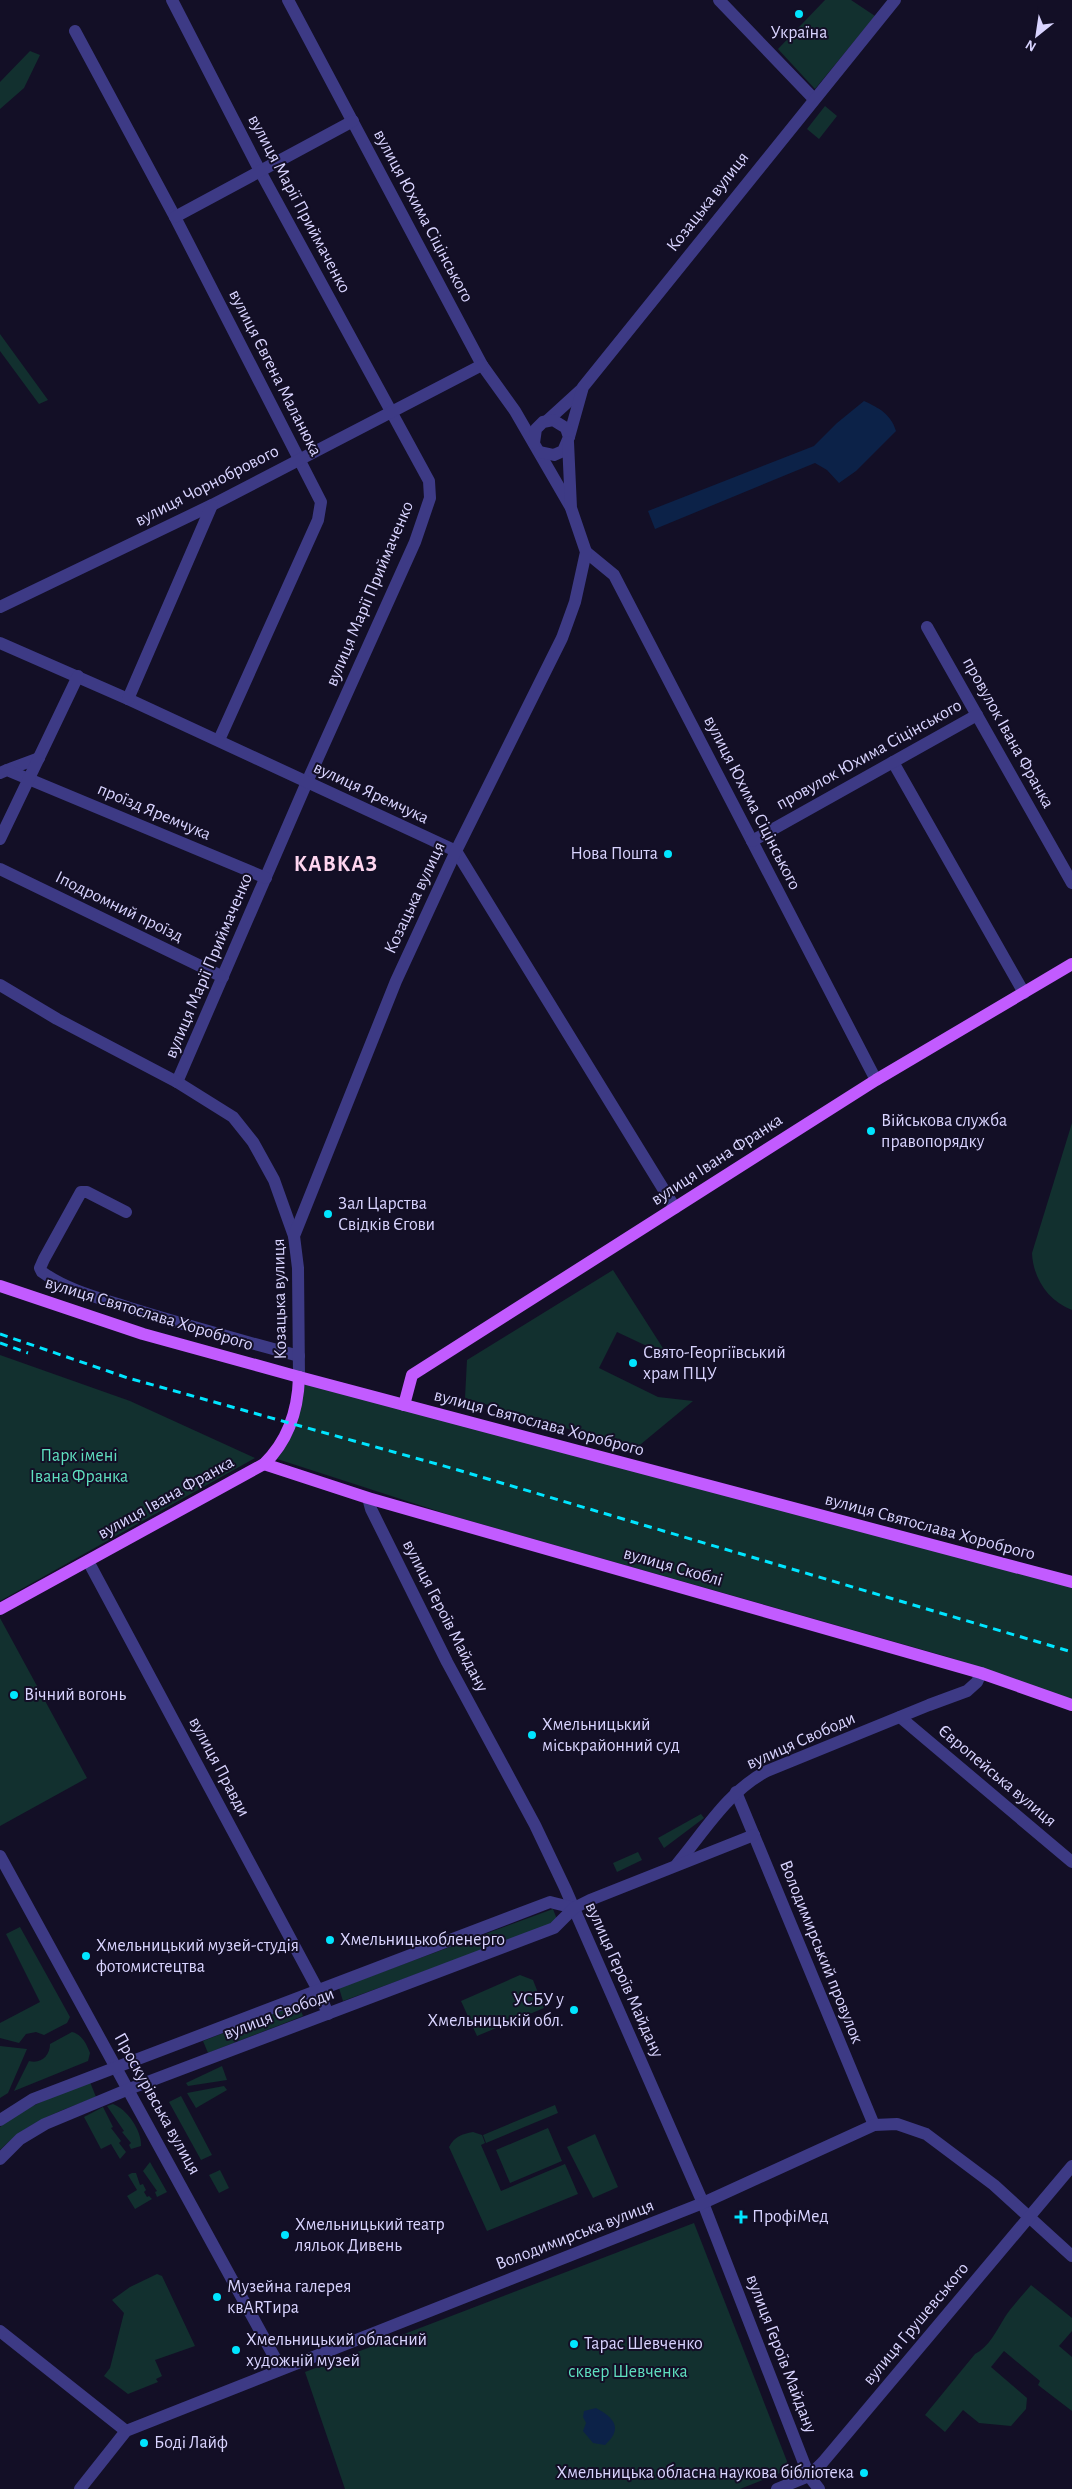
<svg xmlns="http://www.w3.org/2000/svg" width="1072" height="2489" viewBox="0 0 1072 2489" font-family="'Alegreya Sans',sans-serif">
<rect width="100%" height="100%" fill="#130f26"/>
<!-- green -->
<g fill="#12302f">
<path d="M 825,0 L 851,0 L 875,16 L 815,89 L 778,49 Z"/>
<path d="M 30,51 L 40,55 L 24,88 L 0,109 L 0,82 Z"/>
<path d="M 825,106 L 837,116 L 819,139 L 807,129 Z"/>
<path d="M 0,334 L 48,400 L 39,404 L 0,351 Z"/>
<path d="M 1072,1123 L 1072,1310 C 1048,1301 1033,1278 1032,1253 Z"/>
<path d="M 613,1270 L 668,1356 L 617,1332 L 599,1368 L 658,1397 L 693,1401 L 635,1449 L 465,1398 L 467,1360 Z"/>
<path d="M 0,1355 L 130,1401 L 255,1458 L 0,1601 Z"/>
<path d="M 303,1383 L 1072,1587 L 1072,1700 L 948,1657 L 453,1516 L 271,1457 Z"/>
<path d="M 0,1618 L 87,1778 L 0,1826 Z"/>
<path d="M 701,1814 L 704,1818 L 664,1848 L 658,1838 Z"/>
<path d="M 638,1852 L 642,1860 L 617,1872 L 613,1863 Z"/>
<path d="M 553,1909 L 558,1922 L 343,2001 L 339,1988 Z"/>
<path d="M 20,1927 L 70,2017 L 67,2023 L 44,2035 L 36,2032 L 26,2034 L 19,2043 L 0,2038 L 0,2023 L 40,2002 L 6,1934 Z"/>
<path d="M 520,1975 L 533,1980 L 544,2008 L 477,2036 L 461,2001 Z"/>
<path d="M 298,2004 L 303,2016 L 208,2053 L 203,2041 Z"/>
<path d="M 72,2032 C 82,2034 87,2045 90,2053 L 88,2061 L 14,2091 L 29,2061 C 41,2064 50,2056 50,2044 Z"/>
<path d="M 0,2046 L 27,2049 L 8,2093 L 0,2098 Z"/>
<path d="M 222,2066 L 227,2080 L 188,2086 L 186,2083 Z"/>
<path d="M 90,2082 L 96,2097 C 60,2111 27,2122 0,2150 L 0,2127 C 26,2105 59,2095 90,2082 Z"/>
<path d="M 224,2086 L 227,2090 L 196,2108 L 187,2093 Z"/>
<path d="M 181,2096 L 212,2155 L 201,2160 L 169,2102 Z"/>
<path d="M 113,2104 C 127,2109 142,2131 141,2146 L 131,2149 L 129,2145 L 131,2143 L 122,2132 L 124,2131 L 107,2106 Z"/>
<path d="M 555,2105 L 558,2113 L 486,2143 L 483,2135 Z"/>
<path d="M 103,2107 L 113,2127 L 111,2128 L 121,2141 L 119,2143 L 126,2152 L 120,2159 L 111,2144 L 101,2149 L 84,2117 Z"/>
<path d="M 548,2128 L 562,2161 L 510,2183 L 496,2150 Z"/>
<path d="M 473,2132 L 482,2135 L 485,2143 L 481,2145 L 501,2191 L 565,2164 L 578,2194 L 487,2231 L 449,2147 C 455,2136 462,2134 473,2132 Z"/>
<path d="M 595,2134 L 618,2187 L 593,2198 L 567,2147 Z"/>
<path d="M 150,2162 L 167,2192 L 157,2197 L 155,2192 L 157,2191 L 143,2171 Z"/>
<path d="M 220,2170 L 229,2188 L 219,2193 L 209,2175 Z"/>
<path d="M 132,2173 L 136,2173 L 140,2185 L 143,2184 L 146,2190 L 144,2192 L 147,2197 L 149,2196 L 152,2199 L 135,2209 L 127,2196 L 137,2190 L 128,2175 Z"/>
<path d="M 694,2223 L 790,2469 L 740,2489 L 345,2489 L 305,2372 Z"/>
<path d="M 157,2274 L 162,2276 L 195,2346 L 155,2360 L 162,2376 L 156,2379 L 158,2382 L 128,2394 L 104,2376 L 110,2368 L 124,2313 L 112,2300 L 130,2287 Z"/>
<path d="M 1031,2285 L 1072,2318 L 1072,2331 L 1059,2346 L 1072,2357 L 1072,2411 L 1038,2385 L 1040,2381 L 1004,2351 L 991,2367 L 1027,2398 L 1026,2409 L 1011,2426 L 979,2423 L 963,2410 L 945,2432 L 925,2415 L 975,2354 C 989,2347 997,2330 1005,2317 C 1012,2306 1023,2295 1031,2285 Z"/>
</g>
<!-- water -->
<g fill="#0c2248">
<path d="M 864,401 C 879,408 891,414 896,431 L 856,471 L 839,483 L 827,470 L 815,463 L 655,529 L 648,511 L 814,446 L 837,423 Z"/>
<path d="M 596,2408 C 615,2418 623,2429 605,2445 L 593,2443 L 583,2431 L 586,2423 L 583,2417 L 584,2411 Z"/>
</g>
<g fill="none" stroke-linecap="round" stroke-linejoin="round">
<!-- minor -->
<g stroke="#3d3a85" stroke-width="12">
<path d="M 172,0 L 260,171 L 429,481 L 430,498 L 415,542 L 307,782 L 177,1082"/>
<path d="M 288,0 L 482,365 L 515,411 L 570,506"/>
<path d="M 719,0 L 814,99"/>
<path d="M 75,31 L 175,217 L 321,502 L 318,520 L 219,740"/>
<path d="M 175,217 L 353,121"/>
<path d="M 548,420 L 582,389"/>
<path d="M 569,437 L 583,387 L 895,0"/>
<path d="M 534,443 L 536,429 L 543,422 L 553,420 L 566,428 L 569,437 L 563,451 L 554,455 L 540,452"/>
<path d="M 586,552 L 614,575 L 876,1080"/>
<path d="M 0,607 L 212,505 L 482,365"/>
<path d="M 927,627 L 1072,883"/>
<path d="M 0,643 L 128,699 L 456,851 L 675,1208"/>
<path d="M 128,699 L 212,505"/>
<path d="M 893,762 L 1024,993"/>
<path d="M 7,770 L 39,758"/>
<path d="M 0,773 L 7,770 L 266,878"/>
<path d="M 0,839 L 78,676"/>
<path d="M 752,841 L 977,715"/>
<path d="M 0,869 L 223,977"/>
<path d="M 0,985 L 57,1019 L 177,1082 L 233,1117 L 253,1142 L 274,1180 L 294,1236"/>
<path d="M 126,1212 L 87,1192 L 81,1192 L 44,1259 L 40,1268 L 42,1272 C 68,1291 103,1299 133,1309 C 188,1326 243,1341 299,1356"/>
<path d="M 299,1377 L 298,1268 L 294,1236 L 396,981 L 456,851 L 562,638 L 575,602 L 586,552 L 571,508 L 568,442"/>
<path d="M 368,1498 L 371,1509 L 447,1662 L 535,1825 L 565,1888 L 703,2203 L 809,2476 L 819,2489"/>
<path d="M 88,1561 L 318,1990 L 328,2014"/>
<path d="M 900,1717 L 1072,1862"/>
<path d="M 736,1792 L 874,2125"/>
<path d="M 0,1856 L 281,2369"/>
<path d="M 677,1864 C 704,1832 728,1791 767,1771 L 929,1705 L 967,1691 L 977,1682 L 981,1673"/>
<path d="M 0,2120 L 33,2099 L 550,1902 L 574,1908"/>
<path d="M 0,2159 L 20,2139 L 45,2124 L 129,2089 L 554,1928 L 574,1908 L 590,1900 L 754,1835"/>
<path d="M 0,2331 L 126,2431"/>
<path d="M 80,2489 L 126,2431 L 703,2203 L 874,2125 L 897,2124 L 926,2134 L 994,2185 L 1072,2256"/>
<path d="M 777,2489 L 809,2476 L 823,2462 L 1072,2166"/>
</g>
<!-- major -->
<g stroke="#c25bff" stroke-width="12">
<path d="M 0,1286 L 143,1334 L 299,1377 L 1072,1582"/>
<path d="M 404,1405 L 412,1375 L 876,1080 L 1072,964"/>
<path d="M 264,1464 L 368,1498 L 981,1673 L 1072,1705"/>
<path d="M 0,1609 L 264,1464 C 288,1441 298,1410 299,1377"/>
</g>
<!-- rail -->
<g stroke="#00e5ff" stroke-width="3" stroke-dasharray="8 6" stroke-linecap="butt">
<path d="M 0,1334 L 128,1378 L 451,1468 L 1072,1652"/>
<path d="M 0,1343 L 28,1353"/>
</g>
</g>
<!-- markers -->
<g fill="#00e5ff" stroke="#130f26" stroke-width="2">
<circle cx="799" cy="14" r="5"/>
<circle cx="668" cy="854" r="5"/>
<circle cx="871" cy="1131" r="5"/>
<circle cx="328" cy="1214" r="5"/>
<circle cx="633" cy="1363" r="5"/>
<circle cx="14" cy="1695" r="5"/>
<circle cx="532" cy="1735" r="5"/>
<circle cx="330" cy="1940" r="5"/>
<circle cx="86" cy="1956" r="5"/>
<circle cx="574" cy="2010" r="5"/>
<path d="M738.5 2209.5h5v5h5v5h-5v5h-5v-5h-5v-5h5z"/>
<circle cx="285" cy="2235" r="5"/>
<circle cx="217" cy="2297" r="5"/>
<circle cx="574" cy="2344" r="5"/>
<circle cx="236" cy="2350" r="5"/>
<circle cx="144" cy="2443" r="5"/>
<circle cx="864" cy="2473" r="5"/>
</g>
<g text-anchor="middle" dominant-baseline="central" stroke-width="4" stroke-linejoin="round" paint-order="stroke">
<!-- poi labels -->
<g font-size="18" fill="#d9d4ff" stroke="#130f26" text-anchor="start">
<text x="799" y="33" text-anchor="middle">Україна</text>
<text x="658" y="854" text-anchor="end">Нова Пошта</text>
<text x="881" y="1121">Військова служба<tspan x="881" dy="21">правопорядку</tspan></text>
<text x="338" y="1204">Зал Царства<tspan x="338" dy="21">Свідків Єгови</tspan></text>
<text x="643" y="1353">Свято-Георгіївський<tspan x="643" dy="21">храм ПЦУ</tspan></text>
<text x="24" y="1695">Вічний вогонь</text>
<text x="542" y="1725">Хмельницький<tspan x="542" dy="21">міськрайонний суд</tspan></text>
<text x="340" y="1940">Хмельницькобленерго</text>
<text x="96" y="1946">Хмельницький музей-студія<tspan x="96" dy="21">фотомистецтва</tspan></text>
<text x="564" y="2000" text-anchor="end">УСБУ у<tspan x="564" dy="21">Хмельницькій обл.</tspan></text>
<text x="752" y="2217">ПрофіМед</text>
<text x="295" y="2225">Хмельницький театр<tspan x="295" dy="21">ляльок Дивень</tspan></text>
<text x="227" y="2287">Музейна галерея<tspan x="227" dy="21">квARTира</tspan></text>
<text x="246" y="2340">Хмельницький обласний<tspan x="246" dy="21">художній музей</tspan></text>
<text x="584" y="2344">Тарас Шевченко</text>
<text x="154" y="2443">Боді Лайф</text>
<text x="854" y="2473" text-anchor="end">Хмельницька обласна наукова бібліотека</text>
</g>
<!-- street labels -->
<g font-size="18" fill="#d9d4ff" stroke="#130f26">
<text transform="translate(708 202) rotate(-52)">Козацька вулиця</text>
<text transform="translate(299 204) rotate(62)">вулиця Марії Приймаченко</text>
<text transform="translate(423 216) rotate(62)">вулиця Юхима Сіцінського</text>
<text transform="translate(275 373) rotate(63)">вулиця Євгена Маланюка</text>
<text transform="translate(207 486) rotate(-27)">вулиця Чорнобрового</text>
<text transform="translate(370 594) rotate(-67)">вулиця Марії Приймаченко</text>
<text transform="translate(1008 733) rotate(61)">провулок Івана Франка</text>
<text transform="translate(869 755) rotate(-29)">провулок Юхима Сіцінського</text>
<text transform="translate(371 793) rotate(25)">вулиця Яремчука</text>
<text transform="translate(752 803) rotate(63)">вулиця Юхима Сіцінського</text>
<text transform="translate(154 812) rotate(23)">проїзд Яремчука</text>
<text transform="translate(415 898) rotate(-65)">Козацька вулиця</text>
<text transform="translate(119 907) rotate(26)">Іподромний проїзд</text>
<text transform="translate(209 966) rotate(-67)">вулиця Марії Приймаченко</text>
<text transform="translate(717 1160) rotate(-33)">вулиця Івана Франка</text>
<text transform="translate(280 1299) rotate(-91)">Козацька вулиця</text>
<text transform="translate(149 1314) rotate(17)">вулиця Святослава Хороброго</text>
<text transform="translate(539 1423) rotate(15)">вулиця Святослава Хороброго</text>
<text transform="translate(166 1498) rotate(-29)">вулиця Івана Франка</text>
<text transform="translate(930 1527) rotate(15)">вулиця Святослава Хороброго</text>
<text transform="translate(673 1567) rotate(16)">вулиця Скоблі</text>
<text transform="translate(445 1616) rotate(63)">вулиця Героїв Майдану</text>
<text transform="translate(801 1741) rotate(-24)">вулиця Свободи</text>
<text transform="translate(219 1767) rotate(62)">вулиця Правди</text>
<text transform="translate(997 1776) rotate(40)">Європейська вулиця</text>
<text transform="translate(821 1952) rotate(68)">Володимирський провулок</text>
<text transform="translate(624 1980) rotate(66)">вулиця Героїв Майдану</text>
<text transform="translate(279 2014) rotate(-21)">вулиця Свободи</text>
<text transform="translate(157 2104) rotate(61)">Проскурівська вулиця</text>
<text transform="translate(575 2235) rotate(-21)">Володимирська вулиця</text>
<text transform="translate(916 2324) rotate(-50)">вулиця Грушевського</text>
<text transform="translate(781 2354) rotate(69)">вулиця Героїв Майдану</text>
</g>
<!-- park labels -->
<g font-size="18" fill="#5fe0c0" stroke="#130f26">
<text x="79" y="1456">Парк імені<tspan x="79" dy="21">Івана Франка</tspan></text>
<text x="628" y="2372">сквер Шевченка</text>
</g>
<!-- district labels -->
<g font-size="22" font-weight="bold" letter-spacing="1" fill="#ffd6f0" stroke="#130f26">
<text x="336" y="864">КАВКАЗ</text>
</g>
</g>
<!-- north arrow -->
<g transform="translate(1037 35) rotate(210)" stroke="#130f26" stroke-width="4" paint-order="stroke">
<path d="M0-4L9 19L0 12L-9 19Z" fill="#d9d4ff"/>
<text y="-8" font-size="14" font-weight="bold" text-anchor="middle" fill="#d9d4ff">N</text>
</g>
</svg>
